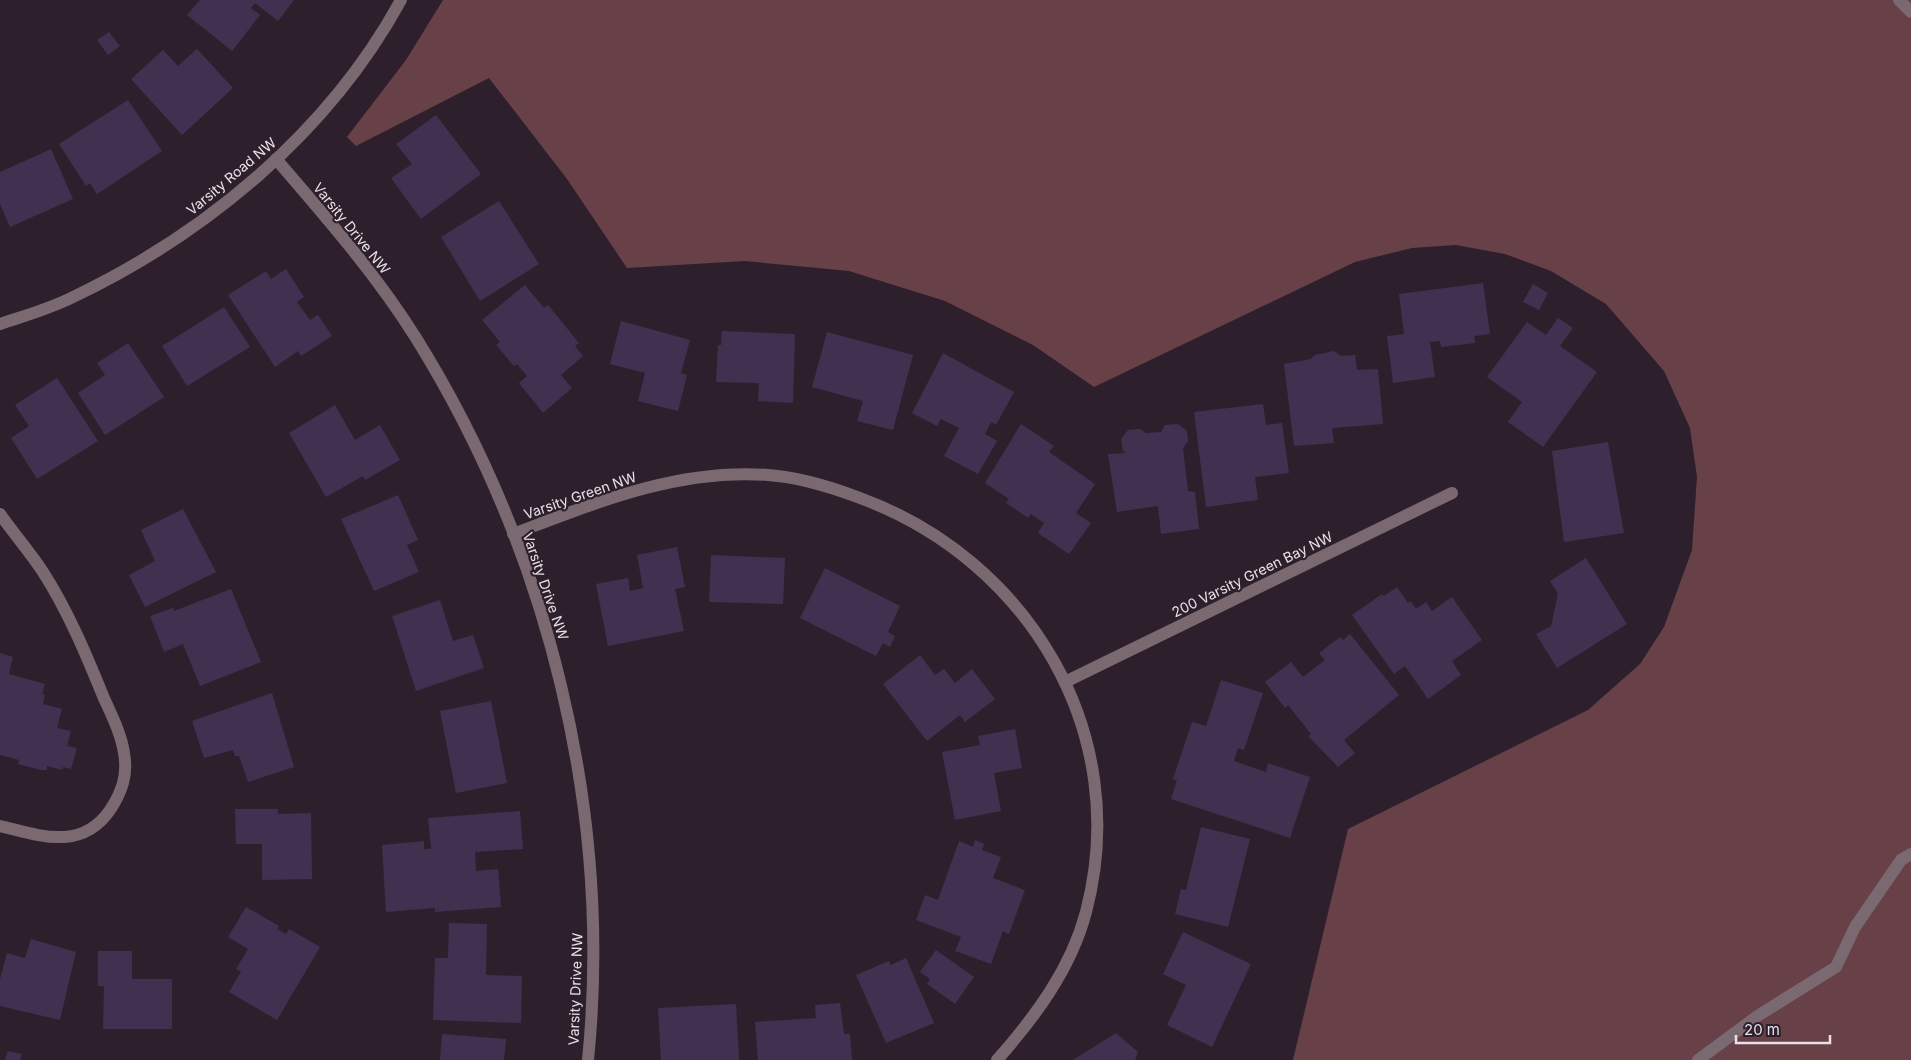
<svg xmlns="http://www.w3.org/2000/svg" width="1911" height="1060" viewBox="0 0 1911 1060" font-family="Inter,sans-serif">
<rect width="100%" height="100%" fill="#2d202c"/>
<!-- green -->
<path fill="#684148" d="M 443,0 L 1911,0 L 1911,1060 L 1293,1060 L 1348,829 L 1588,710 L 1640,664 L 1664,627 L 1692,550 L 1697,477 L 1690,428 L 1664,371 L 1606,304 L 1551,271 L 1505,254 L 1456,245 L 1412,248 L 1355,262 L 1094,387 L 1033,345 L 945,301 L 849,271 L 745,261 L 627,268 L 567,179 L 489,78 L 356,146 L 347,137 L 406,60 Z"/>
<!-- building -->
<g fill="#423050">
<path d="M 200,0 L 294,0 L 278,21 L 255,3 L 251,8 L 260,15 L 232,51 L 187,15 Z"/>
<path d="M 109,32 L 120,46 L 108,55 L 97,40 Z"/>
<path d="M 197,49 L 233,88 L 182,135 L 131,79 L 163,50 L 178,66 Z"/>
<path d="M 128,100 L 162,151 L 97,194 L 90,183 L 86,186 L 59,144 Z"/>
<path d="M 436,115 L 481,174 L 421,219 L 391,178 L 412,164 L 396,144 Z"/>
<path d="M 51,149 L 73,199 L 10,227 L 0,204 L 0,172 Z"/>
<path d="M 499,201 L 539,264 L 480,301 L 441,237 Z"/>
<path d="M 286,269 L 304,297 L 297,302 L 310,320 L 318,315 L 332,336 L 301,356 L 298,351 L 275,367 L 228,295 L 266,271 L 271,279 Z"/>
<path d="M 1483,283 L 1490,334 L 1474,336 L 1475,343 L 1441,347 L 1440,341 L 1430,342 L 1435,377 L 1393,383 L 1387,336 L 1404,334 L 1399,294 Z"/>
<path d="M 1533,284 L 1548,293 L 1539,310 L 1523,302 Z"/>
<path d="M 525,285 L 544,308 L 548,305 L 579,343 L 575,346 L 583,356 L 561,375 L 572,388 L 543,413 L 519,383 L 527,376 L 517,364 L 514,366 L 496,345 L 500,342 L 482,320 Z"/>
<path d="M 224,307 L 250,347 L 187,386 L 162,346 Z"/>
<path d="M 1558,318 L 1573,328 L 1560,346 L 1597,372 L 1543,447 L 1508,422 L 1522,402 L 1487,377 L 1527,322 L 1546,335 Z"/>
<path d="M 621,321 L 690,340 L 681,373 L 687,375 L 678,411 L 638,401 L 645,373 L 610,364 Z"/>
<path d="M 722,331 L 795,334 L 793,403 L 758,401 L 759,383 L 716,382 L 718,345 L 721,345 Z"/>
<path d="M 827,332 L 913,355 L 893,430 L 857,421 L 863,401 L 812,387 Z"/>
<path d="M 128,343 L 164,397 L 105,435 L 78,393 L 105,375 L 97,363 Z"/>
<path d="M 1334,351 L 1341,356 L 1355,355 L 1357,370 L 1378,369 L 1383,424 L 1332,428 L 1334,443 L 1294,446 L 1284,364 L 1311,359 L 1315,355 Z"/>
<path d="M 943,353 L 1014,392 L 996,425 L 991,422 L 985,434 L 997,441 L 978,474 L 944,456 L 959,428 L 941,419 L 937,426 L 912,413 Z"/>
<path d="M 57,378 L 98,441 L 37,479 L 11,438 L 29,426 L 15,405 Z"/>
<path d="M 1263,404 L 1266,425 L 1282,423 L 1289,473 L 1255,477 L 1258,500 L 1206,507 L 1194,412 Z"/>
<path d="M 335,405 L 355,440 L 380,425 L 400,460 L 365,480 L 363,476 L 326,497 L 289,433 Z"/>
<path d="M 1021,424 L 1054,446 L 1049,452 L 1095,484 L 1076,513 L 1091,523 L 1069,554 L 1038,533 L 1044,523 L 1031,514 L 1028,518 L 1006,503 L 1009,499 L 985,483 Z"/>
<path d="M 1178,424 L 1187,431 L 1188,441 L 1183,448 L 1188,491 L 1195,492 L 1199,529 L 1161,534 L 1158,506 L 1117,512 L 1108,454 L 1126,453 L 1123,451 L 1121,439 L 1128,430 L 1140,429 L 1146,433 L 1161,432 L 1165,425 Z"/>
<path d="M 1608,442 L 1624,533 L 1564,542 L 1552,451 Z"/>
<path d="M 398,495 L 418,540 L 407,545 L 419,572 L 374,591 L 341,519 Z"/>
<path d="M 183,509 L 216,572 L 145,607 L 129,575 L 155,561 L 141,530 Z"/>
<path d="M 677,547 L 685,587 L 675,589 L 684,631 L 608,646 L 596,584 L 628,578 L 630,591 L 643,588 L 637,555 Z"/>
<path d="M 711,555 L 785,558 L 783,604 L 709,602 Z"/>
<path d="M 1586,558 L 1627,624 L 1557,668 L 1536,634 L 1551,626 L 1558,594 L 1550,581 Z"/>
<path d="M 825,568 L 900,606 L 888,632 L 895,636 L 890,647 L 883,643 L 876,656 L 800,618 Z"/>
<path d="M 1397,587 L 1408,603 L 1410,601 L 1416,609 L 1426,602 L 1432,611 L 1452,597 L 1482,640 L 1452,661 L 1461,675 L 1428,699 L 1405,666 L 1394,674 L 1352,615 L 1382,594 L 1384,596 Z"/>
<path d="M 231,589 L 261,662 L 200,686 L 183,644 L 164,652 L 150,616 L 173,608 L 174,611 Z"/>
<path d="M 440,600 L 453,641 L 473,635 L 484,668 L 416,691 L 392,616 Z"/>
<path d="M 1350,634 L 1399,695 L 1344,740 L 1355,753 L 1338,767 L 1308,736 L 1311,734 L 1288,705 L 1285,708 L 1265,682 L 1291,662 L 1303,677 L 1325,660 L 1319,653 L 1340,637 L 1343,640 Z"/>
<path d="M 0,653 L 13,657 L 9,674 L 45,684 L 42,694 L 45,695 L 43,704 L 62,709 L 57,728 L 71,731 L 67,746 L 77,748 L 71,769 L 63,767 L 62,770 L 47,766 L 47,770 L 41,770 L 18,764 L 19,760 L 0,755 Z"/>
<path d="M 920,655 L 935,675 L 944,669 L 955,683 L 972,669 L 995,699 L 965,722 L 960,715 L 927,741 L 883,684 Z"/>
<path d="M 1221,680 L 1263,693 L 1244,750 L 1238,748 L 1234,761 L 1266,772 L 1268,763 L 1310,777 L 1290,838 L 1171,799 L 1177,780 L 1173,779 L 1192,722 L 1206,726 Z"/>
<path d="M 272,693 L 294,767 L 248,782 L 239,756 L 235,756 L 233,750 L 204,758 L 192,721 Z"/>
<path d="M 491,701 L 507,783 L 456,793 L 440,711 Z"/>
<path d="M 1015,729 L 1022,768 L 994,773 L 1001,811 L 955,820 L 942,752 L 980,745 L 978,736 Z"/>
<path d="M 235,809 L 278,809 L 278,814 L 311,813 L 312,879 L 262,880 L 262,844 L 236,844 Z"/>
<path d="M 520,811 L 523,849 L 475,852 L 476,871 L 498,869 L 501,907 L 435,912 L 435,908 L 386,912 L 382,845 L 424,841 L 424,849 L 431,849 L 428,818 Z"/>
<path d="M 1201,827 L 1250,839 L 1228,927 L 1175,914 L 1181,889 L 1186,890 Z"/>
<path d="M 975,840 L 984,844 L 982,850 L 1001,857 L 993,878 L 1025,890 L 1009,934 L 1003,931 L 991,964 L 955,951 L 961,937 L 916,920 L 925,895 L 938,900 L 959,841 L 973,847 Z"/>
<path d="M 246,907 L 279,926 L 277,929 L 286,934 L 289,929 L 320,947 L 277,1020 L 229,992 L 241,972 L 236,969 L 248,949 L 228,937 Z"/>
<path d="M 449,923 L 487,924 L 486,975 L 522,976 L 521,1023 L 433,1020 L 435,958 L 448,958 Z"/>
<path d="M 1183,932 L 1251,964 L 1212,1047 L 1167,1025 L 1186,985 L 1163,974 Z"/>
<path d="M 31,939 L 76,952 L 60,1020 L 0,1006 L 0,979 L 7,953 L 25,958 Z"/>
<path d="M 936,950 L 974,977 L 955,1004 L 927,984 L 930,979 L 920,972 Z"/>
<path d="M 98,951 L 132,951 L 132,979 L 172,979 L 172,1029 L 103,1029 L 104,986 L 98,986 Z"/>
<path d="M 906,958 L 934,1023 L 886,1043 L 856,975 L 889,961 L 891,965 Z"/>
<path d="M 840,1003 L 844,1034 L 850,1034 L 852,1060 L 758,1060 L 755,1022 L 816,1018 L 815,1005 Z"/>
<path d="M 736,1004 L 739,1060 L 661,1060 L 658,1008 Z"/>
<path d="M 1116,1033 L 1138,1052 L 1135,1060 L 1073,1060 Z"/>
<path d="M 442,1034 L 506,1039 L 504,1060 L 440,1060 Z"/>
<path d="M 8,1051 L 22,1054 L 20,1060 L 5,1060 Z"/>
</g>
<g fill="none" stroke-linecap="round" stroke-linejoin="round">
<!-- minor -->
<g stroke="#7b6972" stroke-width="12">
<path d="M 1899,0 L 1911,12"/>
<path d="M 276,159 C 325,216 376,274 416,338 C 548,550 613,811 588,1060"/>
<path d="M 0,324 C 24,316 49,309 71,298 C 206,234 329,132 401,0"/>
<path d="M 0,514 C 14,534 30,552 43,572 C 68,611 86,654 103,696 C 111,714 121,733 124,753 C 128,775 122,792 110,810 C 82,851 41,836 0,826"/>
<path d="M 513,534 C 595,503 678,468 768,475 C 799,477 831,487 860,498 C 1029,560 1133,734 1086,912 C 1071,969 1035,1017 997,1060"/>
<path d="M 1065,682 L 1452,493"/>
<path d="M 1698,1060 L 1759,1015 L 1836,967 L 1855,927 L 1901,860 L 1911,854"/>
</g>
</g>
<g text-anchor="middle" dominant-baseline="central" stroke-width="4.5" stroke-linejoin="round" paint-order="stroke">
<!-- street labels -->
<g font-size="14" fill="#e9e0e8" stroke="#2d202c">
<text transform="translate(231 176) rotate(-40)">Varsity Road NW</text>
<text transform="translate(352 228) rotate(51)">Varsity Drive NW</text>
<text transform="translate(580 495) rotate(-19)">Varsity Green NW</text>
<text transform="translate(1252 574) rotate(-26)">200 Varsity Green Bay NW</text>
<text transform="translate(546 586) rotate(71)">Varsity Drive NW</text>
<text transform="translate(575 989) rotate(-88)">Varsity Drive NW</text>
</g>
</g>
<!-- scale -->
<path d="M1736 1035v8h94v-8" fill="none" stroke="#e9e0e8" stroke-width="2.5"/>
<text x="1744" y="1035" font-size="15" fill="#e9e0e8" stroke="#2d202c" stroke-width="4" paint-order="stroke">20 m</text>
</svg>
